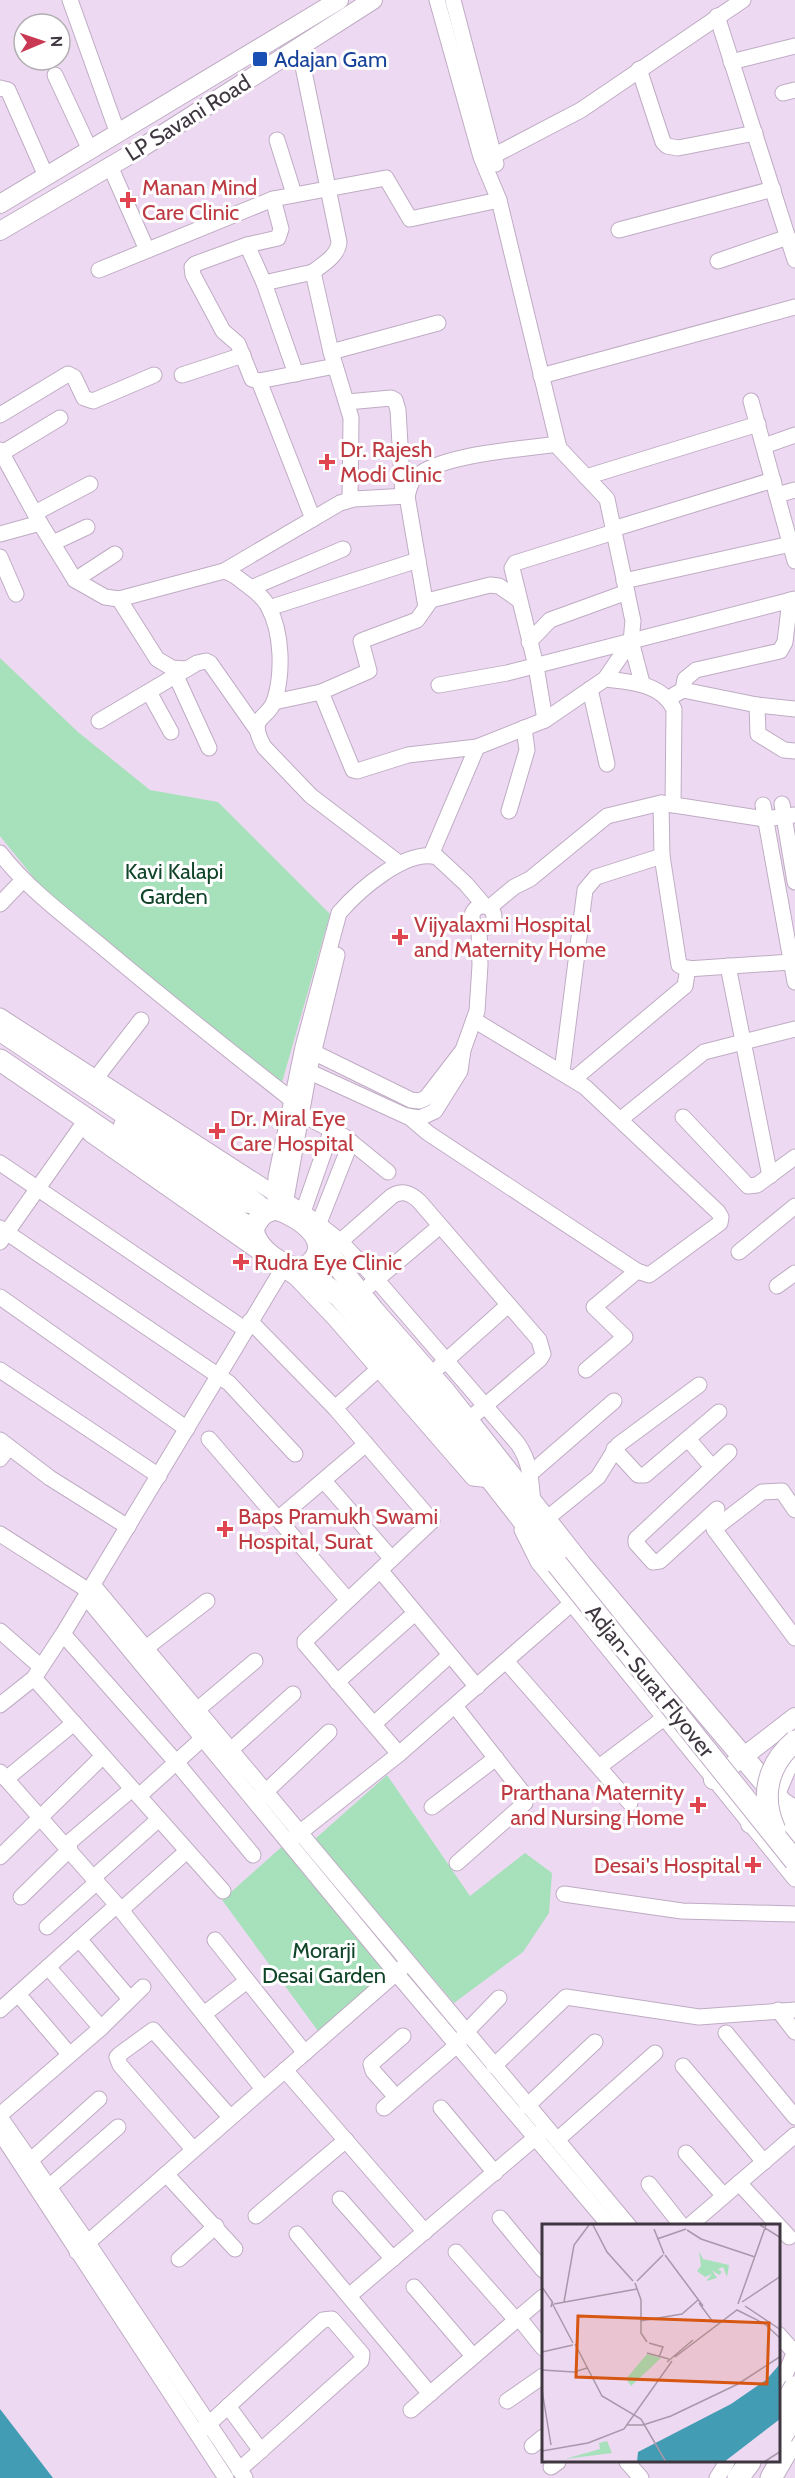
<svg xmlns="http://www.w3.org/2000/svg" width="795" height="2478" viewBox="0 0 795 2478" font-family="Cabin,sans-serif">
<rect width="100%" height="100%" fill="#eed9f2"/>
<!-- green -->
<g fill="#a6e1bb">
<path d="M 0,658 L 78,732 L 150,790 L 218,802 L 330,914 L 281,1086 L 46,893 L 0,836 Z"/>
<path d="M 387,1775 L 470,1896 L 525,1853 L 552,1873 L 549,1913 L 523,1952 L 454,2003 L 315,1839 Z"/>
<path d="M 286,1843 L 392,1973 L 321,2035 L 222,1900 Z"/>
</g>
<!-- water -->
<path fill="#429cb3" d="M 0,2409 L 53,2478 L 0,2478 Z"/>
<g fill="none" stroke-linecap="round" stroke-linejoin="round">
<defs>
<g id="minor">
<path d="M 70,0 L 118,134"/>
<path d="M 453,0 L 496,164"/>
<path d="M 717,16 L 795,260"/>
<path d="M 299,47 L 339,242 C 338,256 323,264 313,272"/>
<path d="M 731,62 L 795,46"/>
<path d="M 639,69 L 663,142 L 667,146 L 678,148 L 755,133"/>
<path d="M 55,75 L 90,150"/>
<path d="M 0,88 L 8,90 L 46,176"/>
<path d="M 783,93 L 795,90"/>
<path d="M 277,140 L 294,194"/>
<path d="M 495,155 L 581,110 L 743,0"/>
<path d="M 110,166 L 147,250"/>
<path d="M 273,199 L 281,229 L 278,238 L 247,245 L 195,264 L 192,267 L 193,275 L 223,331 L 238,344 L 252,379 L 259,381 L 335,366"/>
<path d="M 619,230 L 773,189"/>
<path d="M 247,245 L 264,283 L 296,374"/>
<path d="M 718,261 L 788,237"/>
<path d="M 99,270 L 273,199 L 386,178 L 410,219 L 499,200"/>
<path d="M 264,283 L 313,272 L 331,352 L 351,418 L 350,500"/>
<path d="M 331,352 L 438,323"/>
<path d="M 182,375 L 243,355"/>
<path d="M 541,376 L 795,307"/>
<path d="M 259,381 L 313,519"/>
<path d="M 751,401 L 795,561"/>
<path d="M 347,402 L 391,398 L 395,400 L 398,410 L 403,496"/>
<path d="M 0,415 L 68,374 L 74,377 L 84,398 L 93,401 L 154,375"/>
<path d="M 764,446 L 795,435"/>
<path d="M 0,450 L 40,523 L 75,580 L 105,597 L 119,599 L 224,571 C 232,573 237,577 243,582 C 253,589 264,597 269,608 C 282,633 283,672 275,699 C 269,721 246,714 264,747 L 311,796 L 399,863"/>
<path d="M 2,453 L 60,418"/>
<path d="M 586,477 L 758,424"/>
<path d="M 777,495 L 795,490"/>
<path d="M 407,496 L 426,607"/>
<path d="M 35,513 L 90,484"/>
<path d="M 613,529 L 773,480"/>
<path d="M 0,534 L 40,523"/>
<path d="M 53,543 L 87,527"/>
<path d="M 0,557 L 16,594"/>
<path d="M 224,571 L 340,503 L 354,499 L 407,496 C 409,490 410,483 414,479 C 436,454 525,449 558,444"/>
<path d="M 75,580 L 115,554"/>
<path d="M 624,581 L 795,543"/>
<path d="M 251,588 L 343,549"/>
<path d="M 119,599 L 157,659 L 172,668 L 186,669"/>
<path d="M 269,608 L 418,560"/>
<path d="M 631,641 L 642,683"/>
<path d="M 529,642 L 550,620 L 627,592"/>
<path d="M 176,676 L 209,748"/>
<path d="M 605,679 C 631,682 661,683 674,709 L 673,805"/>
<path d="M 439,685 L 507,673 L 795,599"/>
<path d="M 590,689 L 607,764"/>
<path d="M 683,690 L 757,705 L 795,709"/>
<path d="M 149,692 L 171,732"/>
<path d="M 321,692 L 353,770 L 357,771 L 408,755 L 477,747 L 545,720 L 605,679 L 631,641 L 633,621 L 607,499 L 559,448 L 499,200 L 481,157 L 437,0"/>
<path d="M 669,698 L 683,690 L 685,679 L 696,670 L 780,651 L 785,642 L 790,600"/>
<path d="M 274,702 L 321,692 L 369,671 L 361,641 L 417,620 L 431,600 L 490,585 L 499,586 L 519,600"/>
<path d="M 757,705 L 758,734 L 784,750 L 795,751"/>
<path d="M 545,720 L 536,666 L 512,568 L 515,563 L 614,532"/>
<path d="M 99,721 L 197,663 L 206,661 L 210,663 L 257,730"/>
<path d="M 661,803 L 662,856 L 679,965 L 687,969 L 791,962"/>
<path d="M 782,804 L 795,882"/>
<path d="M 763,805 L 795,982"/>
<path d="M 509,811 L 527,750 L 524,728"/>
<path d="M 0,853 C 28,889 65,916 100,945 C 163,998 227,1049 292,1100"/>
<path d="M 431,855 L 477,747"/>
<path d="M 0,904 L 23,880"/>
<circle cx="483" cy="917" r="11"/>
<path d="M 490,907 L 514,887 L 530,879 L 607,816 L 661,803 L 765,819 L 795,815"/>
<path d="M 728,966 L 770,1176"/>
<path d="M 0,1016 L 303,1212 L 340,1241 L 376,1279 L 518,1444 C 531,1463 531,1482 533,1504"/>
<path d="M 307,1049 L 411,1100 L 419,1101 L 426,1098 L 463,1050"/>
<path d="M 299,1067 L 406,1116 L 420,1118 L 435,1111 L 460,1071 L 463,1050 L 477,1011 L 480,965 L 479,928"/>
<path d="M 562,1072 L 585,890 L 596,877 L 662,856"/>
<path d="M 96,1078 L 141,1020"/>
<path d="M 574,1079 L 685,986 L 688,968"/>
<path d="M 301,1114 L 345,1137 L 388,1172"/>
<path d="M 408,1116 L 428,1133 L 637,1271 L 649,1275 L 720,1223 L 721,1217 L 718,1212 L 585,1087 L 474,1020"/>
<path d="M 683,1117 L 748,1186 L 757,1185 L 795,1157"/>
<path d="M 621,1119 L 704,1052 L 795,1029"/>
<path d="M 90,1134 L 296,1278 L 335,1319 L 473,1478 L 491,1480"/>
<path d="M 0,1163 L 246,1330"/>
<path d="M 275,1203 L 276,1177 L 303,1047 L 339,913 C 358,891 406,848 437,857 L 466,884 L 484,905"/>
<path d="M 284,1210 L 309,1071 L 337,955"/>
<path d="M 303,1212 L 332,1129"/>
<path d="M 319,1223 L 351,1142"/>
<path d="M 0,1228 L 229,1383 L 295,1454"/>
<path d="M 0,1242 L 81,1127"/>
<path d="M 334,1247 L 392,1196 C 403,1190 410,1193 419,1201 L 539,1340 L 543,1354 L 540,1359 L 467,1421"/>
<path d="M 739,1252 L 795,1206"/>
<path d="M 369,1286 L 440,1226"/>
<path d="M 777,1286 L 795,1273"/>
<path d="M 0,1297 L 187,1429"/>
<path d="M 250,1321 L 335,1408 L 432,1521 L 305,1641 L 305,1644 L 399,1754"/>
<path d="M 440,1366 L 507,1306"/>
<path d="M 0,1370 L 159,1476"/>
<path d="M 586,1370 L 625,1337 L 594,1307 L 637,1271"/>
<path d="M 335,1408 L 384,1364"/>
<path d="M 209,1439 L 347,1599"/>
<path d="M 688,1439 L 712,1467"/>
<path d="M 0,1440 L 50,1478 L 128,1527"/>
<path d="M 614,1449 L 638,1475 L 645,1475 L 719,1412"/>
<path d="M 0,1459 L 9,1447"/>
<path d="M 531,1473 L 614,1401"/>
<path d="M 324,1481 L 391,1558"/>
<path d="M 717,1509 L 660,1561 L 653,1562 L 636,1543 L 636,1539 L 729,1452"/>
<path d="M 795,1510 L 782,1491 L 762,1492 L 714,1529 L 795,1638"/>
<path d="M 279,1518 L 366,1444"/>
<path d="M 545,1520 L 598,1477 L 618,1445 L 699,1385"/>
<path d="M 522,1530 L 538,1562 L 795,1879"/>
<path d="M 0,1534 L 89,1591"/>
<path d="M 380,1570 L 477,1687"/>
<path d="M 93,1585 L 629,2226"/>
<path d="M 86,1597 L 396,1973 L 610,2226"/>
<path d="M 0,1631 L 41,1667"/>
<path d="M 63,1634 L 176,1762 L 253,1855"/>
<path d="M 138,1654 L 207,1601"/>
<path d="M 506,1661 L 630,1803"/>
<path d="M 34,1678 L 223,1891"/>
<path d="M 337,1682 L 415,1613"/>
<path d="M 0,1705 L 34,1678 L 63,1634 L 285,1265"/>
<path d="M 455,1706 L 523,1793 L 525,1803 L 457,1863"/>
<path d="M 191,1715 L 255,1661"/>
<path d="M 374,1724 L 450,1655"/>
<path d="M 224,1756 L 293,1694"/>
<path d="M 599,1767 L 664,1718"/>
<path d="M 0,1772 L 117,1905 L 263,2089"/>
<path d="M 6,1779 L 74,1723"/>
<path d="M 139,1796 L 203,1738"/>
<path d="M 259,1798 L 329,1732"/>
<path d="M 432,1807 L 496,1758"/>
<path d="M 293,1838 L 399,1754 L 572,1603"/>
<path d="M 66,1845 L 132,1789"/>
<path d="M 0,1857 L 103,1756"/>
<path d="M 94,1877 L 159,1819"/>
<path d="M 564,1894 L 682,1911 L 795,1914"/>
<path d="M 21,1897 L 70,1849"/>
<path d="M 121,1910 L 187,1851"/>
<path d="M 47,1927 L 97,1882"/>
<path d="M 79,1939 L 130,1999"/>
<path d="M 215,1940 L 305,2053"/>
<path d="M 48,1967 L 101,2028"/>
<path d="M 18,1994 L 69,2054"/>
<path d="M 0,2010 L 117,1905"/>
<path d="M 778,2010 L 795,2032"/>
<path d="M 204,2014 L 247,1981"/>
<path d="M 726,2033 L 795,2117"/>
<path d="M 494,2066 L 566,1997 L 699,2017 L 795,2010"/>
<path d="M 683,2066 L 764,2162"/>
<path d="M 285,2070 L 425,2232"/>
<path d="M 396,2097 L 373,2071 L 371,2064 L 403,2036"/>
<path d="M 527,2106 L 595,2042"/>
<path d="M 384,2108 L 457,2045 L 467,2031 L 499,1998"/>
<path d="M 441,2108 L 495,2173"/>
<path d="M 0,2115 L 101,2028 L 143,1987"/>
<path d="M 0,2117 L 88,2243 L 245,2478"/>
<path d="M 3,2137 L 226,2478"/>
<path d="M 557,2140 L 655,2053"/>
<path d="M 193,2149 L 120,2065 L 117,2057 L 120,2054 L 153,2030 L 230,2117"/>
<path d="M 686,2153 L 724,2196"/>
<path d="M 31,2160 L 99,2099"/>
<path d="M 166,2174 L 235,2249"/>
<path d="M 739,2183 L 789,2237"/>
<path d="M 649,2184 L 682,2226"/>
<path d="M 49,2187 L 118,2127"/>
<path d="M 340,2199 L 393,2259"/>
<path d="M 256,2216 L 346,2140"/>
<path d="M 500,2218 L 543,2270"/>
<path d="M 689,2226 L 795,2135"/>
<path d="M 297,2234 L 430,2394"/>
<path d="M 77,2252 L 403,1967"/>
<path d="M 456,2252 L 516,2320"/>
<path d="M 179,2259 L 216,2226"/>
<path d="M 414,2287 L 473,2356"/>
<path d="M 350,2295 L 542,2132"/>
<path d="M 519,2318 L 543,2348"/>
<path d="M 778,2334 L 794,2352"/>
<path d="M 781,2385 L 795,2351"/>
<path d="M 507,2401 L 543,2376"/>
<path d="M 228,2406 L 261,2451"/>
<path d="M 411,2410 L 543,2297"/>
<path d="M 202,2430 L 323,2320 L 332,2319 L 362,2354 L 361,2361 L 239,2470"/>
<path d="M 532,2446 L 543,2437"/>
<path d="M 627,2462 L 641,2478"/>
<path d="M 551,2467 L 558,2462"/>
<path d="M 717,2478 L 727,2462"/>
</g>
<g id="major">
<path d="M 0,204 L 339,0"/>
<path d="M 0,231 L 138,150 L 373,0"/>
<path d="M 123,1125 L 235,1202 L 257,1205"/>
<path d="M 713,1780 L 795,1717"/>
<path d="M 750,1824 L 776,1794 L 787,1768 L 795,1761"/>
</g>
<g id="highway">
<path d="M 0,1030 L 240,1191 L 265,1211"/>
<path d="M 0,1060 L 229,1216 L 253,1229"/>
<path d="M 276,1209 C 303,1217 340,1246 303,1269 C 283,1268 256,1250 253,1229 C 259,1217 262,1212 276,1209 Z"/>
<path d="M 319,1242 L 373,1310 L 445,1392 L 581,1565 L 782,1803 L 795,1811"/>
<path d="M 303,1269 L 339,1296 L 458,1437 L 557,1564"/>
<path d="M 782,1803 L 795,1834"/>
<path d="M 738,2478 L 750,2462"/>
<path d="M 771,2478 L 795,2437"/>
</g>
</defs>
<!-- minor casing -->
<use href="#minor" stroke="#bfacc4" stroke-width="17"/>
<!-- major casing -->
<use href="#major" stroke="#bfacc4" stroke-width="20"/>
<!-- highway casing -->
<use href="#highway" stroke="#bfacc4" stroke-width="23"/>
<!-- minor -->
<use href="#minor" stroke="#fff" stroke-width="15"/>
<!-- major -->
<use href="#major" stroke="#fff" stroke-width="18"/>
<!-- highway -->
<use href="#highway" stroke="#fff" stroke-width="21"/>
<defs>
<g id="highway-bridge">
<path d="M 557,1564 L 795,1861"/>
<path d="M 775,1830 C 760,1797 767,1765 795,1741"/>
<path d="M 778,2415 L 795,2387"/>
<path d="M 782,2436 L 795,2414"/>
</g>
</defs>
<!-- highway-bridge casing -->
<use href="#highway-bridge" stroke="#bfacc4" stroke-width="23" stroke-linecap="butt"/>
<!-- highway-bridge -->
<use href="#highway-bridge" stroke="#fff" stroke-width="21"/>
</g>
<!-- markers -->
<rect fill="#1a4fb4" stroke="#fff" stroke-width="2" x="252" y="51" width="16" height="16" rx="3"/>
<g fill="#e0444e" stroke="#fff" stroke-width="2">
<path d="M125 191h6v6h6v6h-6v6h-6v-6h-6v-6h6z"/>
<path d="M324 453h6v6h6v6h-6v6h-6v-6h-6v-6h6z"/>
<path d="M397 928h6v6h6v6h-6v6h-6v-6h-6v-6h6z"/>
<path d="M214 1122h6v6h6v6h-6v6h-6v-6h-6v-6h6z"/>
<path d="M238 1253h6v6h6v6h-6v6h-6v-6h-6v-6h6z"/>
<path d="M222 1520h6v6h6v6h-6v6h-6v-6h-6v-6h6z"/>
<path d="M695 1796h6v6h6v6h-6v6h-6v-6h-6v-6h6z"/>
<path d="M750 1856h6v6h6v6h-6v6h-6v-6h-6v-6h6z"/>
</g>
<g text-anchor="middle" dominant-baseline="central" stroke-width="6" stroke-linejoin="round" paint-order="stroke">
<!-- transit labels -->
<g font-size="22" fill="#164399" stroke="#fff" text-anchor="start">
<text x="274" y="59">Adajan Gam</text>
</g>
<!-- street labels -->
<g font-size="22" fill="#3f3740" stroke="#fff">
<text transform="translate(188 118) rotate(-32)">LP Savani Road</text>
<text transform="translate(650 1681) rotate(51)">Adjan- Surat Flyover</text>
</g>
<!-- health labels -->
<g font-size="22" fill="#be3a42" stroke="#fff" text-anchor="start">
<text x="142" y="187">Manan Mind<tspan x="142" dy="25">Care Clinic</tspan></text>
<text x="340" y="449">Dr. Rajesh<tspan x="340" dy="25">Modi Clinic</tspan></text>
<text x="414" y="924">Vijyalaxmi Hospital<tspan x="414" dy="25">and Maternity Home</tspan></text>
<text x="230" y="1118">Dr. Miral Eye<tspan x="230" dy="25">Care Hospital</tspan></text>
<text x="254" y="1262">Rudra Eye Clinic</text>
<text x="238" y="1516">Baps Pramukh Swami<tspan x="238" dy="25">Hospital, Surat</tspan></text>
<text x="684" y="1792" text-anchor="end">Prarthana Maternity<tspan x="684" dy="25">and Nursing Home</tspan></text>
<text x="740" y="1865" text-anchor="end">Desai's Hospital</text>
</g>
<!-- park labels -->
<g font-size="22" fill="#114529" stroke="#fff">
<text x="174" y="871">Kavi Kalapi<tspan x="174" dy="25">Garden</tspan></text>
<text x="324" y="1950">Morarji<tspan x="324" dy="25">Desai Garden</tspan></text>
</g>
</g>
<!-- overview -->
<g transform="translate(542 2224)">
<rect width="238" height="238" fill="#eed9f2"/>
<path d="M 157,27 L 161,35 L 187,41 L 185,53 L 181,43 L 176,45 L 180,48 L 177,51 L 170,46 L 175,54 L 164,57 L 170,50 L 163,53 L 155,47 L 159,42 ZM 105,130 L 119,134 L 89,162 L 84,155 ZM 65,217 L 70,229 L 23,235 L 58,225 L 57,219 Z" fill="#a6e1bb"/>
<path d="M 238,140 L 238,195 L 182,238 L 95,238 L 96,228 L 189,180 L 224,156 Z" fill="#429cb3"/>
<path fill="none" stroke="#a898ab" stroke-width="1.5" d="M 51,1 L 65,28 L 91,57M 218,1 L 239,14M 112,5 L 122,30M 145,6 L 159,15 L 213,33M 115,15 L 144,5M 123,31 L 161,82M 95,57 L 121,31M 93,59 L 99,76 L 99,109 L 105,118M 0,63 L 11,79M 22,78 L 32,21 L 47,1M 200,78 L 239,52M 157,79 L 171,98 L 178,98M 12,80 L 95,65M 196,80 L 224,1M 203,82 L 239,106M 9,83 L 10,79 L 31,119M 98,97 L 140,90 L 156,76M 107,119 L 121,123 L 117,133M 33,120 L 60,172 L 99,195 L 124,238M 0,128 L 31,121M 105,129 L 127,135M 133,133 L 195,86 L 223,100 L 239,115M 125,138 L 151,116M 0,146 L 32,148 L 45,144M 0,166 L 9,221M 84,201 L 101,201 L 129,192 L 196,160 L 239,132M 0,227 L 46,219 L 82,205 L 130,137M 222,238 L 239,227"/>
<path fill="#d75611" fill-opacity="0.15" stroke="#d75611" stroke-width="3" d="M 36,92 L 227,99 L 225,160 L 34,153 Z"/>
<rect width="238" height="238" fill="none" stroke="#3f3740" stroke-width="3"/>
</g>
<!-- north arrow -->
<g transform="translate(42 42) rotate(88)"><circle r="28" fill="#ffffff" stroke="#b2afb3" stroke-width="1.5"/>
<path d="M0-4.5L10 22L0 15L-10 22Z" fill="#c93954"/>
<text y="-9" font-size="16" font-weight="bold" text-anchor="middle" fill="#3f3740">N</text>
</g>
</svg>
